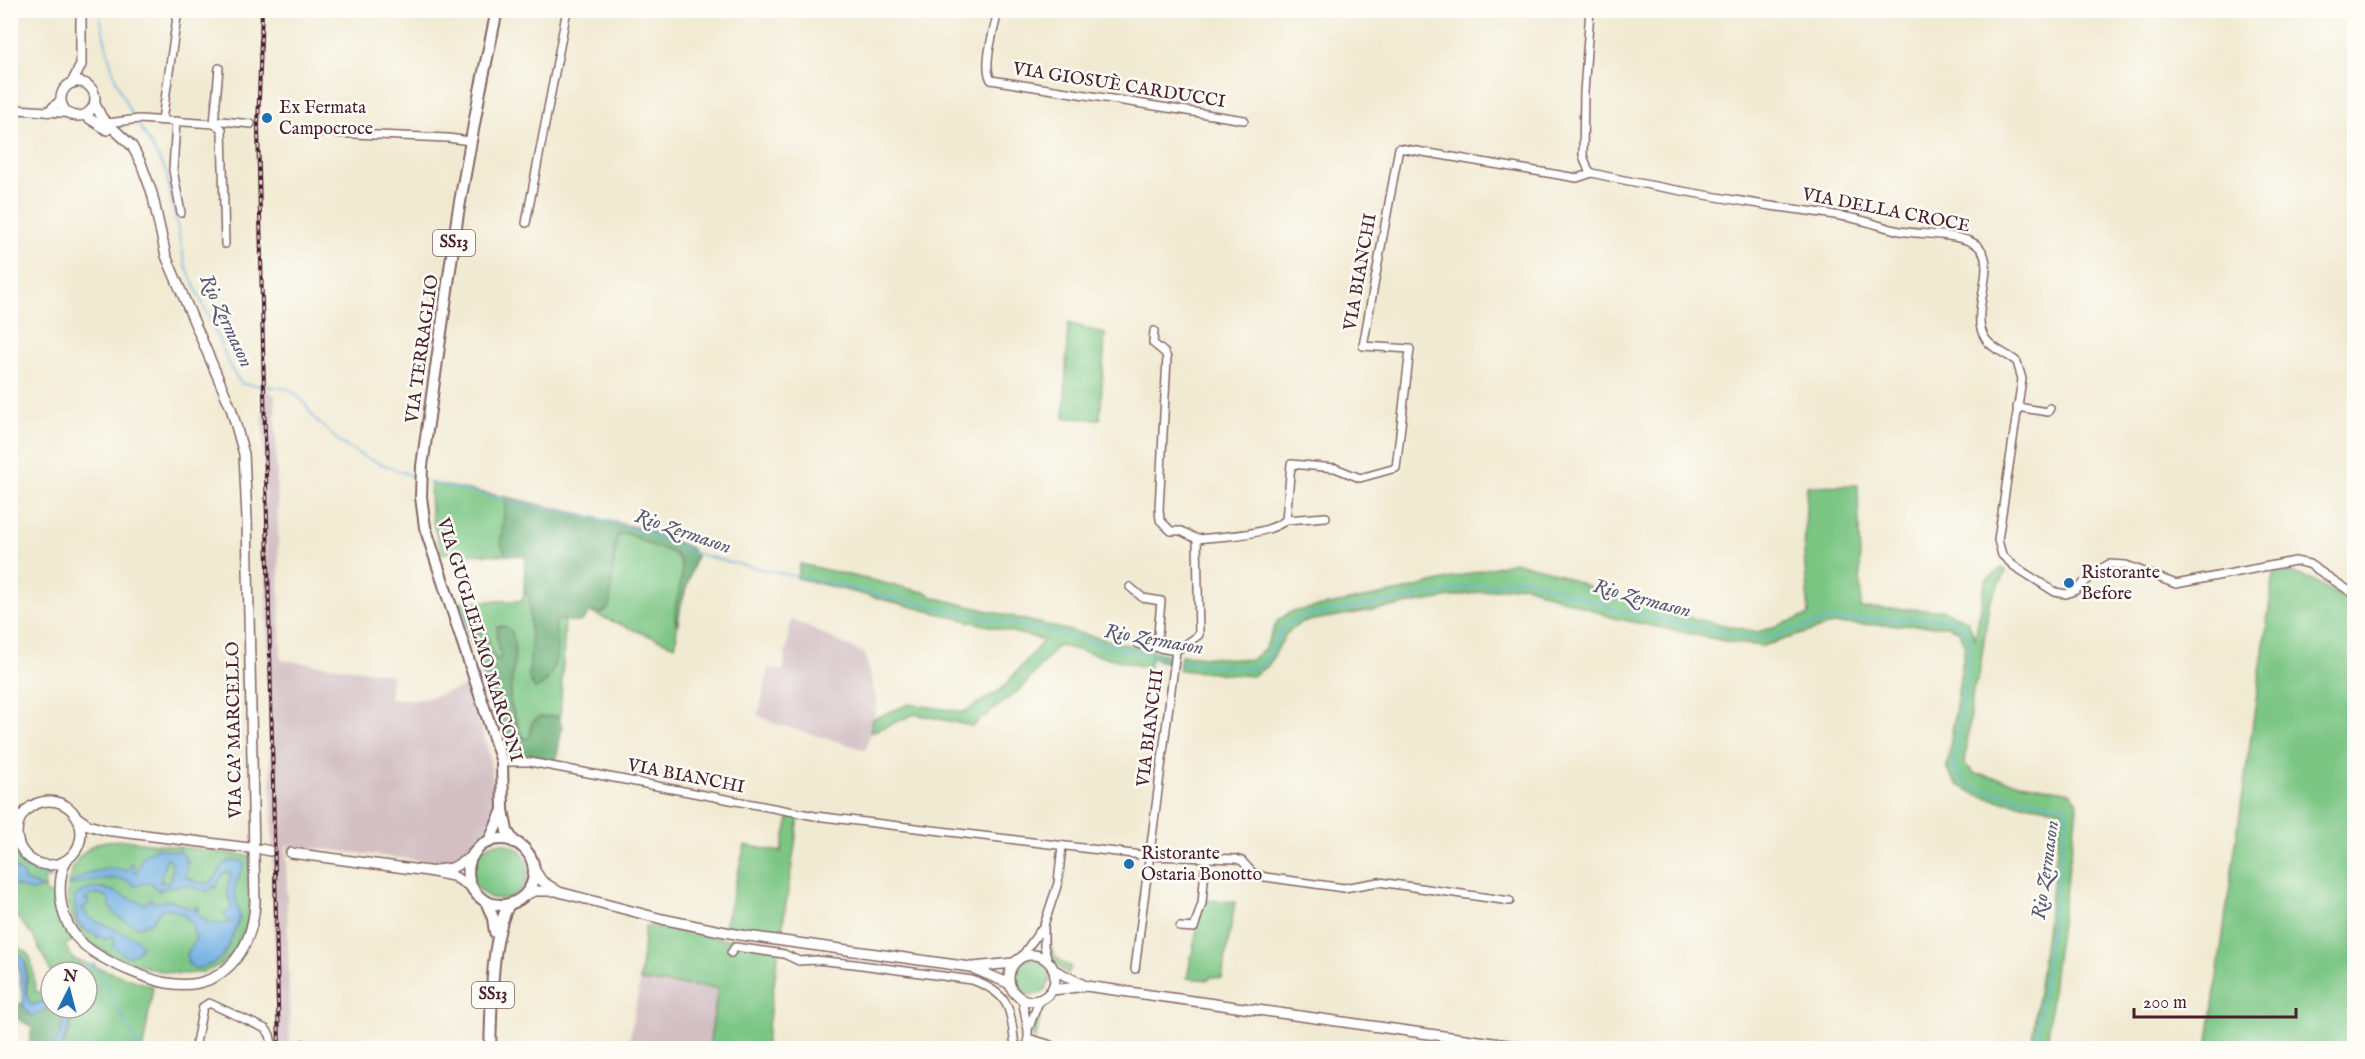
<svg xmlns="http://www.w3.org/2000/svg" width="2365" height="1059" viewBox="0 0 2365 1059" font-family="'IM FELL English',serif">
<rect width="100%" height="100%" fill="#fdfcf7"/>
<filter id="ink" filterUnits="userSpaceOnUse"><feTurbulence type="fractalNoise" baseFrequency=".0167" numOctaves="2"/><feDisplacementMap in="SourceGraphic" scale="12" xChannelSelector="R" yChannelSelector="G"/><feConvolveMatrix kernelMatrix="1 2 1 2 8 2 1 2 1" color-interpolation-filters="sRGB"/></filter>
<filter id="wash" filterUnits="userSpaceOnUse"><feTurbulence type="fractalNoise" baseFrequency=".008" numOctaves="4" result="noise"/><feDisplacementMap in="SourceGraphic" scale="24" xChannelSelector="R" yChannelSelector="G"/><feGaussianBlur stdDeviation="1.35" result="paint"/><feColorMatrix in="noise" values="0 0 0 0 0 0 0 0 0 0 0 0 0 0 0 0 0 1.4 0 .05"/><feComposite in="paint" operator="in"/></filter>
<g filter="url(#wash)">
<rect width="100%" height="100%" fill="#f1ead2"/>
<!-- industrial -->
<g fill="#d2bec3">
<path d="M 262,385 L 275,396 L 281,660 L 392,674 L 389,699 L 424,699 L 467,686 L 489,752 L 494,787 L 499,804 L 492,830 L 473,845 L 463,859 L 451,864 L 286,845 L 290,1048 L 277,1048 Z"/>
<path d="M 791,619 L 865,654 L 877,702 L 866,750 L 773,723 L 759,716 L 755,709 L 758,712 L 760,710 L 768,667 L 783,671 Z"/>
<path d="M 640,981 L 718,988 L 709,1048 L 628,1048 Z"/>
</g>
<!-- green -->
<g fill="#7cc684" stroke="#637258" stroke-width="1.5">
<path d="M 1068,323 L 1105,334 L 1100,419 L 1064,418 Z"/>
<path d="M 431,483 L 506,497 L 501,539 L 506,555 L 442,553 C 434,530 428,508 431,483 Z"/>
<path d="M 1858,485 L 1861,608 L 1942,610 L 1967,620 L 1975,638 L 1986,580 L 2002,568 L 2006,572 L 1989,603 L 1979,676 L 1973,689 L 1965,764 L 1975,774 L 2070,792 L 2078,802 L 2054,973 L 2047,1048 L 2032,1048 L 2032,1040 L 2062,810 C 2031,803 1986,804 1960,786 C 1953,782 1950,774 1947,767 L 1965,645 L 1960,632 L 1949,626 L 1834,624 L 1763,646 L 1735,643 L 1614,618 L 1523,585 L 1302,622 L 1286,634 L 1268,666 L 1252,676 L 1179,670 L 1181,655 L 1251,660 L 1265,648 L 1278,620 L 1291,612 L 1401,591 L 1514,562 L 1548,570 L 1616,598 L 1699,620 L 1758,632 L 1809,615 L 1804,555 L 1807,486 Z"/>
<path d="M 623,533 C 634,535 643,542 653,546 C 659,549 666,549 671,552 C 692,563 676,595 675,614 C 675,625 679,634 675,646 L 589,612 L 597,612 L 609,608 L 617,538 Z"/>
<path d="M 800,564 L 928,593 L 932,597 L 1173,656 L 1172,664 L 1151,658 L 1149,668 L 1058,645 L 1022,688 L 972,726 L 915,714 L 870,733 L 873,719 L 909,704 L 964,712 L 1002,689 L 1044,640 L 797,578 Z"/>
<path d="M 2289,572 L 2313,580 L 2354,605 L 2354,1048 L 2207,1048 L 2274,573 Z"/>
<path d="M 524,592 L 529,595 L 529,600 L 531,647 L 529,673 L 532,685 L 548,679 L 557,645 L 554,633 L 556,620 L 565,620 L 560,719 L 557,716 L 540,717 L 532,722 L 530,736 L 527,739 L 521,734 L 510,700 L 515,648 L 512,632 L 496,635 L 501,657 L 498,660 C 489,654 490,644 487,635 C 483,625 473,612 468,601 L 523,601 Z"/>
<path d="M 790,815 L 799,817 L 781,937 L 724,928 L 745,845 L 781,852 Z"/>
<path d="M 125,840 L 250,856 C 250,880 253,906 246,929 C 230,980 182,980 140,965 C 120,958 98,953 84,937 C 59,909 61,860 98,843 C 106,840 117,841 125,840 Z"/>
<path d="M 10,842 L 23,861 L 52,877 L 44,879 L 46,892 L 49,894 L 56,893 L 60,919 L 73,941 L 65,945 L 73,959 L 153,987 L 143,1048 L 61,1048 L 69,1033 L 74,1008 L 87,1008 L 87,972 L 51,972 L 33,936 L 11,910 Z"/>
<circle cx="500" cy="871" r="28"/>
<path d="M 1203,900 L 1235,902 L 1222,978 L 1210,977 L 1209,980 L 1187,978 Z"/>
<path d="M 645,926 L 779,948 L 765,1048 L 709,1048 L 718,988 L 640,981 Z"/>
<path d="M 1048,929 L 1051,929 C 1048,949 1053,959 1071,967 L 1068,974 C 1051,963 1045,949 1048,929 Z"/>
<path d="M 10,946 C 38,948 31,971 36,991 L 41,993 L 51,991 L 51,999 L 32,1005 L 27,999 L 27,966 L 18,954 L 11,955 Z"/>
<circle cx="1032" cy="977" r="18"/>
<path d="M 1065,992 L 1045,1004 L 1043,1012 L 1040,1013 L 1036,1038 L 1033,1037 C 1030,1031 1033,1026 1035,1019 C 1042,1003 1048,995 1065,992 Z"/>
</g>
<!-- forest -->
<g fill="#65ab72" stroke="#58654e" stroke-width="1.5">
<path d="M 506,497 L 648,530 L 691,548 L 696,556 L 681,605 L 678,624 C 666,603 697,568 672,552 C 666,549 657,548 650,545 C 640,540 631,531 619,535 L 617,538 C 613,561 612,584 609,608 L 601,613 L 589,612 C 581,629 572,619 556,620 C 554,630 557,635 557,644 C 557,660 552,684 535,689 L 529,678 L 531,647 L 529,596 L 524,592 L 525,556 L 506,555 L 501,543 Z"/>
<path d="M 458,601 L 468,601 C 473,612 479,620 485,630 C 490,640 488,652 498,660 L 501,657 L 498,644 L 497,627 L 506,626 C 523,638 510,679 510,698 C 511,709 517,728 523,738 L 527,739 L 530,736 L 532,722 L 540,717 L 557,716 L 562,727 L 556,762 L 510,756 Z"/>
<path d="M 23,1003 L 24,1008 L 64,1008 L 67,1010 L 60,1035 L 51,1048 L 29,1048 L 32,1027 L 11,1015 L 11,1006 Z"/>
</g>
<!-- water -->
<g fill="#6caee1" stroke="#5b6686" stroke-width="1.5" fill-rule="evenodd">
<path d="M 156,848 L 174,851 L 179,850 L 189,862 L 185,862 L 187,866 L 185,877 C 192,879 201,886 208,883 C 224,877 215,857 242,861 L 244,865 L 234,889 L 240,918 L 227,949 L 222,957 L 212,964 L 196,969 L 188,964 L 187,954 L 196,939 L 191,923 L 183,914 L 171,909 L 162,909 L 150,923 L 139,927 C 124,921 109,916 108,897 C 99,894 91,892 85,900 L 89,901 L 86,907 L 82,908 L 89,918 L 137,939 L 142,946 L 137,953 L 128,957 L 112,946 L 115,942 L 114,937 L 108,937 L 106,940 L 99,936 L 97,939 L 96,934 L 90,933 L 77,923 L 74,897 C 99,876 120,897 145,904 L 151,899 L 154,903 L 170,900 L 192,909 L 199,906 L 199,911 L 196,909 L 195,912 C 208,923 212,927 231,922 L 223,914 L 232,908 L 227,890 L 231,874 L 229,872 L 224,873 L 216,885 L 216,890 L 214,886 L 207,892 L 206,890 L 199,890 L 187,885 L 160,889 L 160,892 L 150,882 L 136,886 C 133,885 131,882 128,881 C 113,875 84,882 68,886 L 68,883 C 76,882 79,878 86,874 C 93,870 100,873 106,868 L 128,870 L 131,863 L 134,864 L 134,872 L 138,870 L 143,856 ZM 167,857 C 175,862 172,875 169,883 L 160,882 Z"/>
<path d="M 14,867 L 23,874 L 25,881 L 44,888 L 32,891 L 14,885 L 11,887 L 11,868 Z"/>
<path d="M 18,954 L 24,958 C 28,972 22,993 32,1005 L 51,999 L 51,1007 L 31,1016 L 24,1008 L 18,964 L 11,963 L 11,955 Z"/>
<path d="M 64,1008 L 74,1008 L 75,1011 L 61,1048 L 51,1048 L 60,1035 L 67,1010 Z"/>
</g>
<g fill="none" stroke-linecap="round" stroke-linejoin="round">
<!-- stream -->
<g stroke="#6caee1" stroke-width="1.5">
<path d="M 99,10 C 106,48 113,84 134,117"/>
<path d="M 137,121 L 166,171 L 185,264 L 233,372 L 242,384 L 289,389 L 303,401 L 314,418 L 341,443 L 364,457 L 417,478"/>
<path d="M 427,482 L 614,523 L 667,540 L 694,553 L 729,562 L 1042,630 L 1171,660"/>
<path d="M 1179,662 L 1253,668 C 1276,659 1271,643 1283,628 C 1289,621 1297,619 1304,616 L 1525,578 L 1624,612 L 1743,637 L 1765,638 L 1829,620 L 1945,618 L 1964,627 L 1971,646 L 1954,764 L 1959,777 L 1970,786 L 1984,791 L 2065,806 L 2068,809 L 2035,1048"/>
<path d="M 10,847 L 24,865 L 48,878"/>
<path d="M 189,862 L 192,861"/>
<path d="M 87,979 L 90,965 L 95,964 L 139,1048"/>
</g>
</g>
</g>
<g filter="url(#ink)">
<g fill="none" stroke-linecap="round" stroke-linejoin="round">
<!-- secondary-tunnel -->
<path stroke="#d0c1b1" stroke-width="9" stroke-dasharray="9 4.5" stroke-linecap="butt" d="M 270,851 L 291,853"/>
<defs>
<g id="minor">
<path d="M 998,10 C 995,28 982,65 991,80 L 1244,120"/>
<path d="M 1590,10 L 1584,92 L 1583,155 L 1588,169 L 1592,173 C 1651,187 1711,196 1771,206 C 1799,210 1828,213 1856,219 C 1871,222 1885,228 1900,231 C 1919,235 1966,233 1979,247 C 1999,267 1968,313 1985,338 C 1991,349 2008,354 2017,362 L 2022,379 L 1998,540 L 2002,555 L 2014,566 L 2055,592 L 2066,594 L 2076,590 L 2100,569 L 2109,564 L 2126,565 L 2176,584 L 2295,561 L 2309,564 L 2354,594"/>
<path d="M 219,68 L 214,124 L 222,121 L 251,124"/>
<path d="M 162,120 L 178,10"/>
<path d="M 176,121 L 173,170 L 181,213"/>
<path d="M 108,123 L 139,119 L 214,124 L 222,129 L 225,244"/>
<path d="M 307,132 L 448,138 L 470,141"/>
<path d="M 526,223 L 567,10"/>
<path d="M 1154,331 L 1153,343 L 1165,353 L 1167,358 L 1159,509 L 1160,520 L 1171,531 L 1181,531 L 1197,539"/>
<path d="M 2017,407 L 2048,412 L 2050,408"/>
<path d="M 1286,520 L 1326,517"/>
<path d="M 1130,587 L 1143,598 L 1161,601 L 1157,646"/>
<path d="M 1138,644 L 1176,651"/>
<path d="M 502,762 L 530,762 L 815,816 L 1150,856 L 1236,859 L 1242,861 L 1252,872 L 1265,877 L 1344,888 L 1379,882 L 1510,901"/>
<path d="M 1044,925 L 1058,883 L 1062,846"/>
<path d="M 1180,927 L 1194,928 L 1202,903 L 1206,859"/>
<path d="M 731,953 L 735,947 L 784,954 L 799,961 L 816,960 L 854,964 L 972,980 C 1011,994 1010,1009 1015,1046 L 1028,1048"/>
<path d="M 1022,956 L 1044,925 L 1044,946 L 1048,961"/>
<path d="M 1135,969 L 1176,651 L 1199,635 L 1197,539 C 1222,536 1266,536 1286,520 L 1291,464 L 1335,468 L 1360,478 L 1396,468 L 1410,349 L 1363,346 L 1399,148 L 1577,178 L 1592,173"/>
<path d="M 1022,999 L 1028,1030 L 1028,1048"/>
<path d="M 1029,1027 L 1040,999"/>
<path d="M 1028,1038 L 1048,1044 L 1057,1048"/>
<path d="M 303,1044 L 308,1048"/>
<path d="M 195,1048 L 203,1007 L 209,1003 L 266,1029 L 270,1035 L 273,1048"/>
</g>
<g id="tertiary">
<path d="M 10,109 L 68,113"/>
<path d="M 47,112 L 61,100"/>
</g>
<g id="secondary">
<circle cx="78" cy="99" r="17"/>
<path d="M 72,83 L 81,65 L 81,10"/>
<path d="M 84,115 L 107,130"/>
<circle cx="49" cy="833" r="32"/>
<path d="M 78,818 L 88,825 L 105,830 L 249,848"/>
<path d="M 261,849 L 270,851"/>
<path d="M 291,853 L 428,871 L 453,876 L 473,888"/>
<path d="M 66,861 C 60,874 59,887 61,901 C 66,940 95,956 128,970 C 140,975 154,981 167,983 C 222,993 253,951 255,902 L 247,519 L 244,454 L 231,408 L 166,256 L 152,193 L 141,163 L 132,146 L 102,118 L 95,104"/>
<path d="M 534,869 L 542,881 L 559,892 L 662,919 L 740,935 L 970,967 L 1008,983"/>
<path d="M 436,870 L 452,868 L 473,856"/>
<path d="M 524,896 L 534,891 L 554,891"/>
<circle cx="1032" cy="978" r="23"/>
<path d="M 973,967 L 1013,963"/>
<path d="M 1054,970 L 1086,986"/>
<path d="M 1052,990 L 1086,986 L 1529,1048"/>
</g>
<g id="primary">
<path d="M 497,10 L 480,91 L 458,213 L 422,466 L 421,497 L 425,527 L 502,762 L 503,810 L 507,831 L 514,842"/>
<circle cx="501" cy="872" r="33"/>
<path d="M 489,842 L 503,810"/>
<path d="M 486,901 L 493,918 L 495,932"/>
<path d="M 490,1048 C 492,1007 490,939 509,904"/>
</g>
</defs>
<!-- minor casing -->
<use href="#minor" stroke="#846665" stroke-width="10"/>
<!-- tertiary casing -->
<use href="#tertiary" stroke="#846665" stroke-width="11"/>
<!-- secondary casing -->
<use href="#secondary" stroke="#846665" stroke-width="12"/>
<!-- primary casing -->
<use href="#primary" stroke="#846665" stroke-width="14"/>
<!-- minor -->
<use href="#minor" stroke="#fff" stroke-width="7"/>
<!-- tertiary -->
<use href="#tertiary" stroke="#fff" stroke-width="8"/>
<!-- secondary -->
<use href="#secondary" stroke="#fff" stroke-width="9"/>
<!-- primary -->
<use href="#primary" stroke="#fff" stroke-width="10"/>
<defs>
<path id="rail" d="M 262,10 L 258,127 L 279,1048"/>
</defs>
<!-- rail casing -->
<use href="#rail" stroke="#4a1f2b" stroke-width="4"/>
<!-- rail -->
<use href="#rail" stroke="#fdfcf7" stroke-width="1.5" stroke-dasharray="4.5" stroke-linecap="butt"/>
</g>
</g>
<!-- markers -->
<g fill="#1f6fb2" stroke="#fdfcf7" stroke-width="2">
<circle cx="267" cy="118" r="6"/>
<circle cx="2069" cy="583" r="6"/>
<circle cx="1129" cy="864" r="6"/>
</g>
<g text-anchor="middle" dominant-baseline="central" stroke-width="5" stroke-linejoin="round" paint-order="stroke">
<!-- shield labels -->
<g fill="#fdfcf7" stroke="#806168" stroke-width="1.5">
<rect x="433" y="230" width="42" height="26" rx="4.5"/>
<rect x="472" y="982" width="42" height="26" rx="4.5"/>
</g>
<g font-size="16" font-weight="bold" fill="#4a1f2b">
<text x="454" y="243">SS13</text>
<text x="493" y="995">SS13</text>
</g>
<!-- street labels -->
<g font-size="18" fill="#4a1f2b" stroke="#fdfcf7">
<text transform="translate(1119 86) rotate(9)">VIA GIOSUÈ CARDUCCI</text>
<text transform="translate(1886 211) rotate(11)">VIA DELLA CROCE</text>
<text transform="translate(1361 272) rotate(-80)">VIA BIANCHI</text>
<text transform="translate(423 349) rotate(-82)">VIA TERRAGLIO</text>
<text transform="translate(479 640) rotate(73)">VIA GUGLIELMO MARCONI</text>
<text transform="translate(1151 728) rotate(-83)">VIA BIANCHI</text>
<text transform="translate(235 730) rotate(-91)">VIA CA' MARCELLO</text>
<text transform="translate(686 777) rotate(11)">VIA BIANCHI</text>
</g>
<!-- poi labels -->
<g font-size="18" fill="#4a1f2b" stroke="#fdfcf7" text-anchor="start">
<text x="279" y="108">Ex Fermata<tspan x="279" dy="21">Campocroce</tspan></text>
<text x="2081" y="573">Ristorante<tspan x="2081" dy="21">Before</tspan></text>
<text x="1141" y="854">Ristorante<tspan x="1141" dy="21">Ostaria Bonotto</tspan></text>
</g>
<!-- water labels -->
<g font-size="20" font-style="italic" fill="#585874" stroke="#fdfcf7">
<text transform="translate(226 321) rotate(65)">Rio Zermason</text>
<text transform="translate(683 532) rotate(19)">Rio Zermason</text>
<text transform="translate(1642 599) rotate(15)">Rio Zermason</text>
<text transform="translate(1154 640) rotate(10)">Rio Zermason</text>
<text transform="translate(2046 870) rotate(-82)">Rio Zermason</text>
</g>
</g>
<!-- margin -->
<rect width="2365" height="1059" fill="none" stroke="#fdfcf7" stroke-width="36"/>
<!-- north arrow -->
<g transform="translate(69 990) rotate(6)"><circle r="28" fill="#fdfcf7" stroke="#b5a4a5" stroke-width="1.5"/>
<path d="M0-4.5L10 22L0 15L-10 22Z" fill="#1f6fb2"/>
<text y="-9" font-size="16" font-weight="bold" text-anchor="middle" fill="#4a1f2b">N</text>
</g>
<!-- scale -->
<path d="M2134 1008v9h162v-9" fill="none" stroke="#4a1f2b" stroke-width="3"/>
<text x="2143" y="1008" font-size="18" fill="#4a1f2b" stroke="#fdfcf7" stroke-width="4.5" paint-order="stroke">200 m</text>
</svg>
